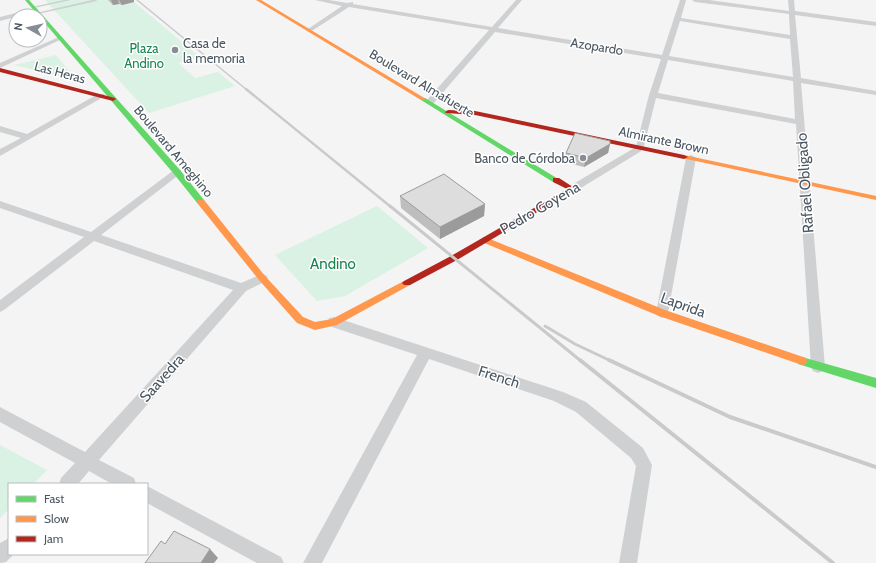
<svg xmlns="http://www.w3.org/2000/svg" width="876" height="563" viewBox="0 0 876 563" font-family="Cabin,sans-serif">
<rect width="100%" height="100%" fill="#f4f4f4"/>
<!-- green -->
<g fill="#d9f2e3">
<path d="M 45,0 L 108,0 L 113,5 L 119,4 L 122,5 L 134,2 L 200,57 L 178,63 L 195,78 L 218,72 L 235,86 L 149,113 Z"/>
<path d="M 56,55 L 76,80 L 14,65 Z"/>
<path d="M 377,206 L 428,248 L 345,296 L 317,301 L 275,255 Z"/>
<path d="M 0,445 L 47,470 L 33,484 L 9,484 L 9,509 L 0,518 Z"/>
</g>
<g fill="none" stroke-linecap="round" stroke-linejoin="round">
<!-- lane -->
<g fill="#ced0d2" fill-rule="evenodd">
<path d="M 64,0 L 71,0 L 34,8 L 32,7 Z"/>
<path d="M 92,0 L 96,0 L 97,1 L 38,14 L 36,13 Z"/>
</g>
<!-- street -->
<g fill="#ced0d2" fill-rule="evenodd">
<path d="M 315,0 L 329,0 L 347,3 L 353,2 L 353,4 L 492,27 L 516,0 L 522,0 L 498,28 L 662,55 L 680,0 L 686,0 L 681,18 L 790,35 L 789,14 L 695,2 L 692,0 L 709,0 L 789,11 L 788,0 L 794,0 L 795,11 L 876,22 L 876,26 L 795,15 L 801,78 L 876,91 L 876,95 L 801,83 L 825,367 L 823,371 L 818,373 L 813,371 L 811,367 L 796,124 L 656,98 L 643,150 L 576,191 L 568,191 L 567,189 L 568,187 L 636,147 L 649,95 L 661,59 L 495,32 L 433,104 L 430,104 L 426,102 L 427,100 L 489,30 L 349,7 L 310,32 L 307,30 L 308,29 L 342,6 ZM 680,21 L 790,39 L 793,77 L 669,56 ZM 668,60 L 793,81 L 795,119 L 658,93 Z"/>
<path d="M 36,8 L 38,9 L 38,11 L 0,21 L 0,17 Z"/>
<path d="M 59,37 L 64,38 L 0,68 L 0,63 Z"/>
<path d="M 98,94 L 104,94 L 105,96 L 0,156 L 0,149 L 21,138 L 0,132 L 0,126 L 27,134 Z"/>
<path d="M 691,155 L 696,158 L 668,313 L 666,316 L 662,318 L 658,316 L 656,313 L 686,158 Z"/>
<path d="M 177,169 L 180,170 L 182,172 L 180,174 L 101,235 L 241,283 L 262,274 L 266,275 L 268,278 L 266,281 L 246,291 L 99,460 L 134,478 L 136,484 L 112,484 L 89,471 L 78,484 L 59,484 L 61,478 L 75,463 L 0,422 L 0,407 L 85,452 L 233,290 L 94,241 L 4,310 L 0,312 L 0,300 L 84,237 L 0,208 L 0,201 L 91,232 L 174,170 Z"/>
<path d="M 334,317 L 563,392 L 586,402 L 643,448 L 652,465 L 637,563 L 619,563 L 636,466 L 631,458 L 576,412 L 554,401 L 429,359 L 322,563 L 303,563 L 417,355 L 329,326 L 328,322 L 329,318 Z"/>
<path d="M 147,486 L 281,557 L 284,563 L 257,563 L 147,503 Z"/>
<path d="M 9,538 L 9,554 L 14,554 L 6,562 L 0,563 L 0,543 Z"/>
</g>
<!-- fast -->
<g fill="#63d668" fill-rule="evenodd">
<path d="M 25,0 L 29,0 L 180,170 L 204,200 L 205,202 L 204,204 L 198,204 L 174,174 Z"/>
<path d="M 421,98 L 425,98 L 560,180 L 559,182 L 553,182 L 421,100 Z"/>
<path d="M 802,357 L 876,378 L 876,388 L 798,364 L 797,361 L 798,358 Z"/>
</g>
<!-- slow -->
<g fill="#ff974d" fill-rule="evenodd">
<path d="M 256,0 L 261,0 L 426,99 L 421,100 Z"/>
<path d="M 684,155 L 876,196 L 876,200 L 682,158 L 680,157 Z"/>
<path d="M 198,200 L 204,200 L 265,276 L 303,317 L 315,322 L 332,319 L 404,281 L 410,281 L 412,283 L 410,285 L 337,325 L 315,330 L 297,323 L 259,280 L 198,204 L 197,202 Z"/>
<path d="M 485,237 L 665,310 L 806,358 L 807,361 L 806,364 L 802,365 L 659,316 L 482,242 L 481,240 L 482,238 Z"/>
</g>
<!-- jam -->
<g fill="#b3261e" fill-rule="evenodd">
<path d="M 0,68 L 115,98 L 116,99 L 113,101 L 0,72 Z"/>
<path d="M 448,110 L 475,111 L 684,155 L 688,157 L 684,159 L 475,115 L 446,113 L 445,112 Z"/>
<path d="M 553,178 L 559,178 L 576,189 L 457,260 L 410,285 L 404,285 L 402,283 L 404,281 L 451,256 L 567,189 L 553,182 Z"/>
</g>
<!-- rail-far3 -->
<path stroke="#c9cacc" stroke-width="1.5" d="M 137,0 L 247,90"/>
<!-- rail-far2 -->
<path stroke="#c9cacc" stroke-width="2.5" d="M 246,89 L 391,207"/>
<!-- rail-far1 -->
<g stroke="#c9cacc" stroke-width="3">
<path d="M 390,206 L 581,361"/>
<path d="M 545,326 L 575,344 L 611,361"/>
</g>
<!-- rail -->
<g stroke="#c9cacc" stroke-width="4">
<path d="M 580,360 L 833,563"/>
<path d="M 609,360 L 730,417 L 876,467"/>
</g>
</g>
<!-- wall -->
<g fill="#bebebf">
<path d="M 108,0 L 134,0 L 134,2 L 122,5 L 119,4 L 113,5 Z"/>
<path d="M 610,144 L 608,153 L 584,167 L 564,162 L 566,153 Z"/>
<path d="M 400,196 L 485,204 L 484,216 L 440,239 L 401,208 Z"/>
</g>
<!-- shaded-wall -->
<g fill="#9b9b9b">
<path d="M 111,0 L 118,0 L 119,4 L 113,5 Z"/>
<path d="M 119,0 L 134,0 L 134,2 L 122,5 Z"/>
<path d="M 610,144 L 608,153 L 584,167 L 586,158 Z"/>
<path d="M 485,204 L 484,216 L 440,239 L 440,227 Z"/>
<path d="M 210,549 L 218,558 L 214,563 L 201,563 Z"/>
</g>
<!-- building -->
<g fill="#ddddde" stroke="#9b9b9b">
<path d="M 575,133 L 610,141 L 610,144 L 586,158 L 566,153 Z"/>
<path d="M 444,174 L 485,204 L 440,227 L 400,196 Z"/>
<path d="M 174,531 L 210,549 L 201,563 L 145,563 L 161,541 L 165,544 Z"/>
</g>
<!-- markers -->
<g fill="#868d94" stroke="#fff" stroke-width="1.5">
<circle cx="175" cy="50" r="4"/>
<circle cx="583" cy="158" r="4"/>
</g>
<g text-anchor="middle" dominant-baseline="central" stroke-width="3" stroke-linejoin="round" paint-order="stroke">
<!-- far-poi labels -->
<g font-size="13" fill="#4a5661" stroke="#fff" text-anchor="start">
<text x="183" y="43">Casa de<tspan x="183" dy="15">la memoria</tspan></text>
<text x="575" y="158" text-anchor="end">Banco de Córdoba</text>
</g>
<!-- far-street labels -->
<g font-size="13" fill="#4a5661" stroke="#fff">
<text transform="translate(597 46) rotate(9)">Azopardo</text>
<text transform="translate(60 72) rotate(15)">Las Heras</text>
<text transform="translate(422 83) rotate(31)">Boulevard Almafuerte</text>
<text transform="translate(664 140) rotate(12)">Almirante Brown</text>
<text transform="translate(174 151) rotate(50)">Boulevard Ameghino</text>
</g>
<!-- far-park labels -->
<g font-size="13" fill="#17864f" stroke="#fff">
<text x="144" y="48">Plaza<tspan x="144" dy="15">Andino</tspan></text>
</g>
<!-- street labels -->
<g font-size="15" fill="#4a5661" stroke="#fff">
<text transform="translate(805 183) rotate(-94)">Rafael Obligado</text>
<text transform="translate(540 208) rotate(-30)">Pedro Goyena</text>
<text transform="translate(683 305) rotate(20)">Laprida</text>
<text transform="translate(499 377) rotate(18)">French</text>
<text transform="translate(162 378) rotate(-48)">Saavedra</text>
</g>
<!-- park labels -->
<g font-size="15" fill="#17864f" stroke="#fff">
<text x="333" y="264">Andino</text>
</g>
</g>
<!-- legend -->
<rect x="8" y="483" width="140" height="72" fill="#ffffff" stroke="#b7bbc0"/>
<rect x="16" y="496" width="20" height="6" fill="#63d668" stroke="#b7bbc0"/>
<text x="44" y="503" font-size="12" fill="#4a5661">Fast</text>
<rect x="16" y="516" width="20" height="6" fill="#ff974d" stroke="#b7bbc0"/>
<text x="44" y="523" font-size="12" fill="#4a5661">Slow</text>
<rect x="16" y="536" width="20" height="6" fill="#b3261e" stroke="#b7bbc0"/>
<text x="44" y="543" font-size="12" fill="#4a5661">Jam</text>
<!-- north arrow -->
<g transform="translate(28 28) rotate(278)"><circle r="19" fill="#ffffff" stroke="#b7bbc0"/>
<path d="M0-3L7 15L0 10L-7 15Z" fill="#868d94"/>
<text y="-6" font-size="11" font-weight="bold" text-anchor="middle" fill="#4a5661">N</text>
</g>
</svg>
